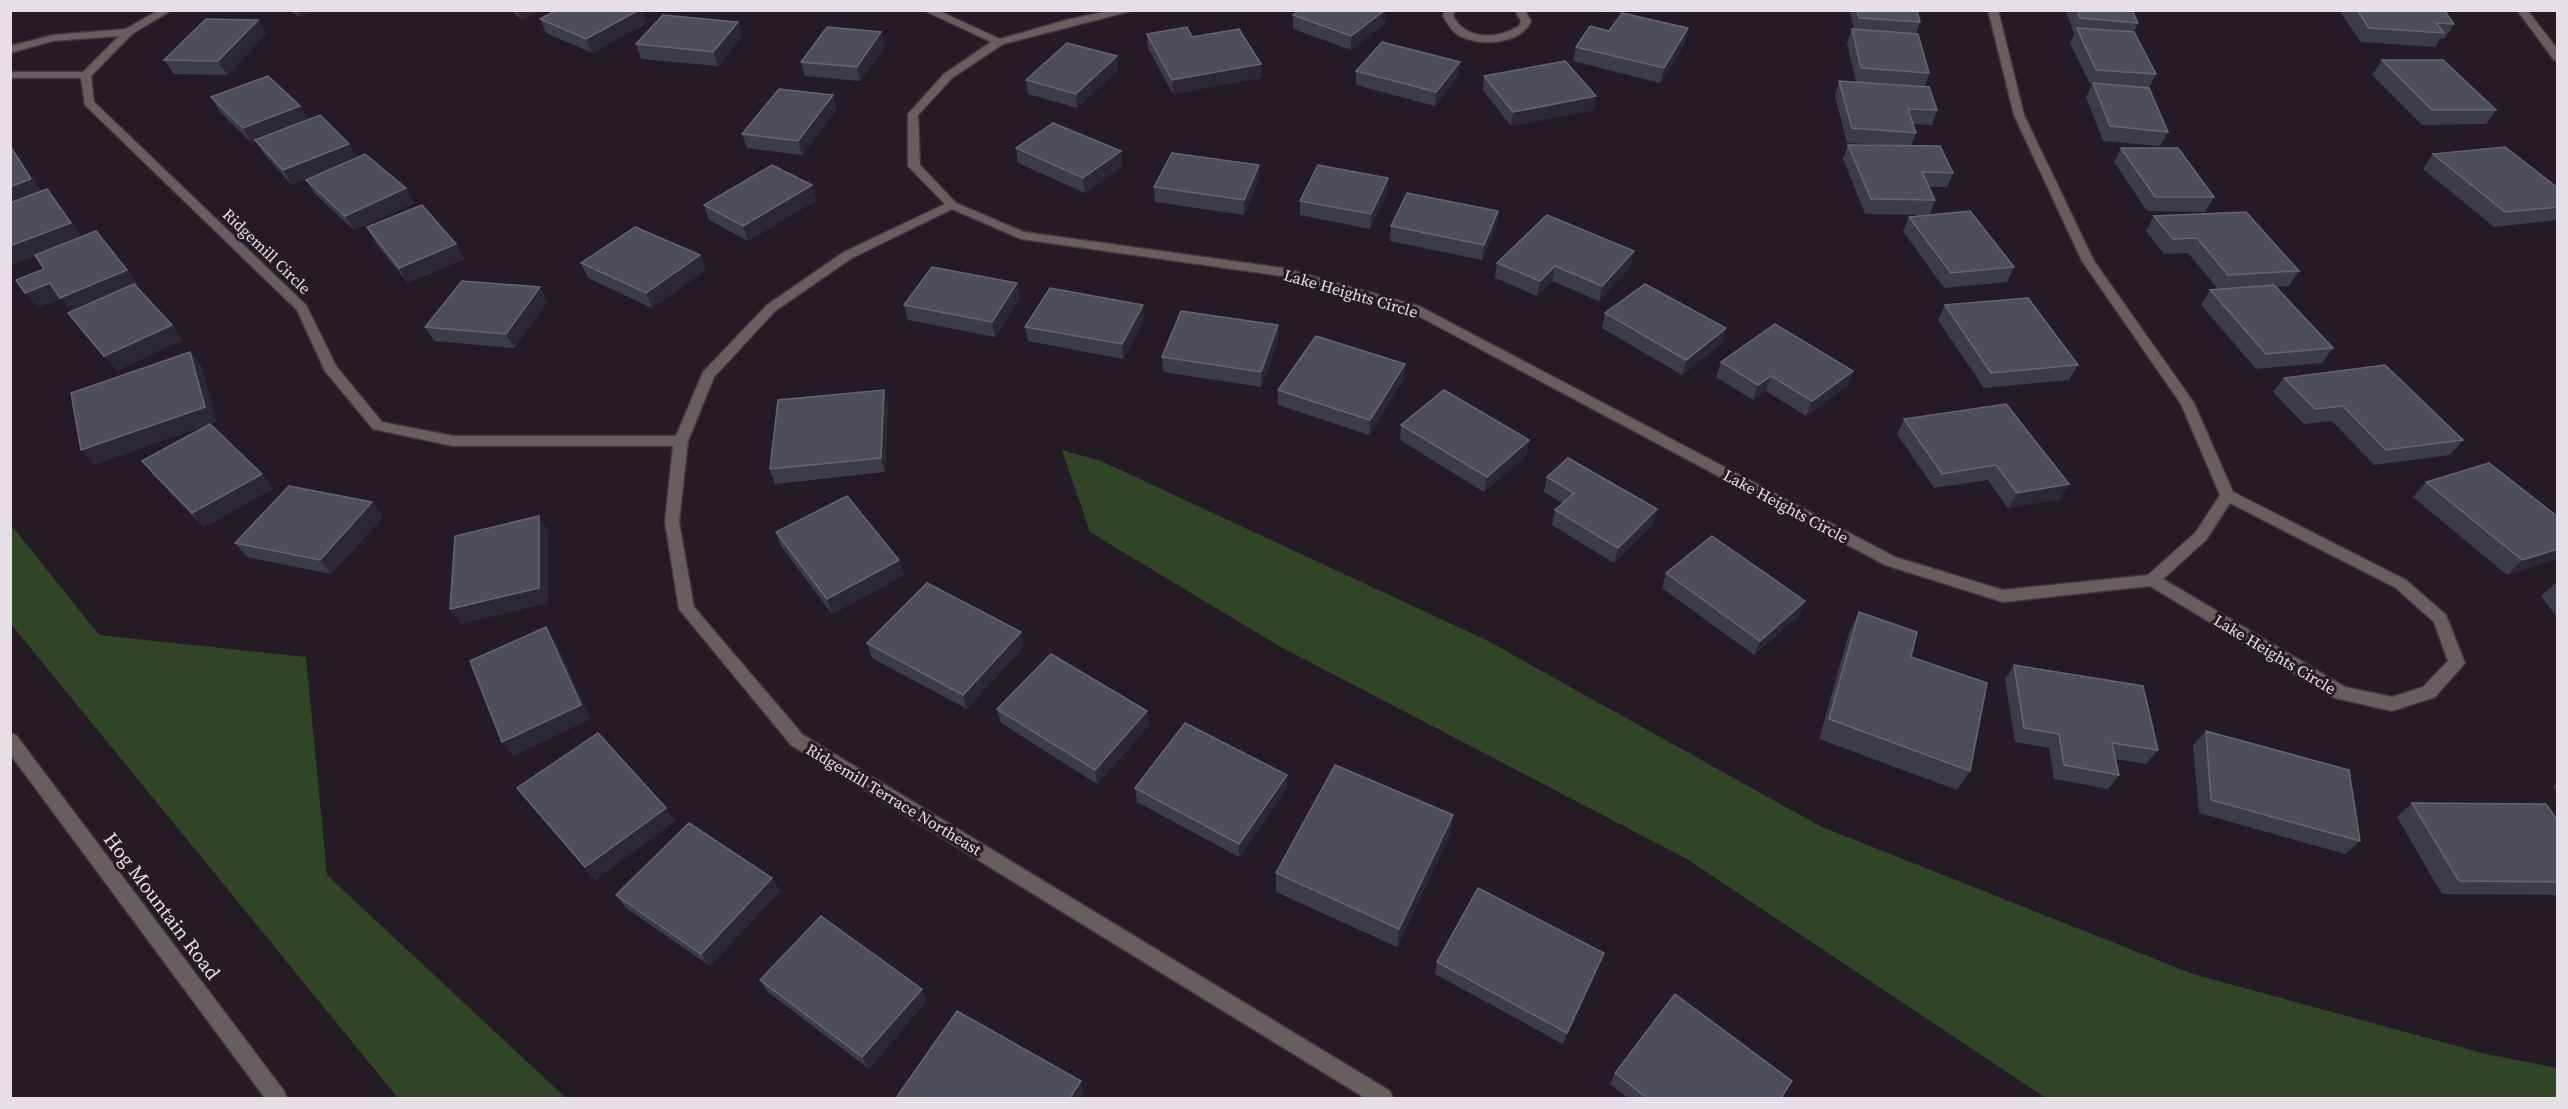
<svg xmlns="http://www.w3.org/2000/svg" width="2568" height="1109" viewBox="0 0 2568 1109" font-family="'Source Serif 4',serif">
<rect width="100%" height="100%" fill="#241b24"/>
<!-- green -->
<g fill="#304526">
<path d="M 1062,450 L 1101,461 L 1486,640 L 1822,827 L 2193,974 L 2486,1054 L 2557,1068 L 2557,1098 L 2046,1098 L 1687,859 L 1279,646 L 1090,532 Z"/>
<path d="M 11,525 L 99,635 L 306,657 L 327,875 L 566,1098 L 398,1098 L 11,624 Z"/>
</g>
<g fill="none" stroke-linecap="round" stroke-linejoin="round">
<defs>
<g id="minor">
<path d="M 159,10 L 172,10 L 132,34 L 91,76 L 94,102 L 306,305 L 336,366 L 382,422 L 453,436 L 676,436 L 703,372 L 767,305 L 844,252 L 945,204 L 908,166 L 908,114 L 944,74 L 991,42 L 923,10 L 937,10 L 1000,39 L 1066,20 L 1113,10 L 1135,10 L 1003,44 L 952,78 L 918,115 L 920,165 L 956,203 L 1024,232 L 1283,268 L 1419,306 L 1895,557 L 2003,590 L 2148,575 L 2196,532 L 2220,495 L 2181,404 L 2082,261 L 2014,115 L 1988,10 L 1998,10 L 2024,115 L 2094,261 L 2194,403 L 2233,492 L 2406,580 L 2446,615 L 2465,663 L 2435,697 L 2392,711 L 2335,698 L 2150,586 L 2003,602 L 1885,565 L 1411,312 L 1282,276 L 1021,239 L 952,209 L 852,258 L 775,311 L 714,377 L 688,441 L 679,522 L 694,607 L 803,735 L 1390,1091 L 1393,1098 L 1365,1098 L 791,745 L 679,609 L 665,522 L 673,446 L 453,446 L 373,429 L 325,371 L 297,310 L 85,105 L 81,78 L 10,78 L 10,72 L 83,72 L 119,36 L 53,41 L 10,53 L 10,46 L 53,35 L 126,29 ZM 2230,503 L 2396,588 L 2434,622 L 2448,661 L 2423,687 L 2392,697 L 2345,687 L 2163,579 L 2206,540 Z"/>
<path d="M 1445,10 L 1455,10 L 1453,16 C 1467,41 1497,39 1519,26 L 1521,21 L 1515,10 L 1525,10 L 1531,21 C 1521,45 1478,47 1458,35 C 1451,30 1447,23 1443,16 Z"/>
<path d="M 2517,10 L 2527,10 L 2558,50 L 2558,61 L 2554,60 Z"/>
</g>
<path id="tertiary" d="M 10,733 L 16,735 L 284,1091 L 287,1098 L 265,1098 L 10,754 Z"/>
</defs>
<!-- minor casing -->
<use href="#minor" stroke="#3f373f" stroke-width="3"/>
<!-- tertiary casing -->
<use href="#tertiary" stroke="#3f373f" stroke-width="3"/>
<!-- minor -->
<use href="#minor" fill="#665f5f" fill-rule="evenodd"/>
<!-- tertiary -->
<use href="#tertiary" fill="#665f5f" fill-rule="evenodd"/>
</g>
<!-- wall -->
<g fill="#3c3c47">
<path d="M 288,10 L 316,10 L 300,17 Z"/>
<path d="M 510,10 L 545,10 L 521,19 Z"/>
<path d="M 1299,10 L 1386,10 L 1385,23 L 1351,50 L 1293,29 L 1293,15 Z"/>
<path d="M 1849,10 L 1917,10 L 1920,22 L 1916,34 L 1929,73 L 1925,86 L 1937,110 L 1932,125 L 1913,124 L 1916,133 L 1911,146 L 1953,173 L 1947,187 L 1929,187 L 1935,200 L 1930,215 L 2014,267 L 2007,282 L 1944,288 L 1903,231 L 1909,217 L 1926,215 L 1865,214 L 1843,159 L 1848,145 L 1881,145 L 1847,143 L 1835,96 L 1839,81 L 1856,82 L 1847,43 L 1852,29 L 1854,29 Z"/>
<path d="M 2065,10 L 2132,10 L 2138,23 L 2134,32 L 2156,74 L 2149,88 L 2168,132 L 2160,146 L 2103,141 L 2086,97 L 2092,85 L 2090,84 L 2070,43 L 2075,33 L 2074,33 Z"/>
<path d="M 2339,10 L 2444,10 L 2454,24 L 2445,38 L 2441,38 L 2435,47 L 2361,42 Z"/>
<path d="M 540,19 L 647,23 L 592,53 L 546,33 Z"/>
<path d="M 258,20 L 266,34 L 227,75 L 174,74 L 164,60 Z"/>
<path d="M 738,22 L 742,36 L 718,66 L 641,59 L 636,44 Z"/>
<path d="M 1609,31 L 1685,43 L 1660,83 L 1573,61 L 1576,47 Z"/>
<path d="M 1147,34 L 1192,37 L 1261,78 L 1173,94 L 1148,48 Z"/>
<path d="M 885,46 L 860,81 L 805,76 L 801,62 Z"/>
<path d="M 1117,56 L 1118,70 L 1077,108 L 1028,94 L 1026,80 Z"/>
<path d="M 2382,60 L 2496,110 L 2486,124 L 2422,125 L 2372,75 Z"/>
<path d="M 1460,62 L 1458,76 L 1435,106 L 1356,85 L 1356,71 Z"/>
<path d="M 1484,76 L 1594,110 L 1511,126 L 1483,90 Z"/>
<path d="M 833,95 L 836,110 L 802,155 L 747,148 L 742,134 Z"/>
<path d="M 211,97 L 300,106 L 308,120 L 357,158 L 406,188 L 414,203 L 354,230 L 315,194 L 306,180 L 318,174 L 292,185 L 264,154 L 256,141 L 252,143 L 220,112 Z"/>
<path d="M 1016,148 L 1121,151 L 1122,166 L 1085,193 L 1018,163 Z"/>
<path d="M 2121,148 L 2214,197 L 2205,212 L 2147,211 L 2114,162 Z"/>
<path d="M 2433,154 L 2558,188 L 2558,220 L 2494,227 L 2423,169 Z"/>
<path d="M 1388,178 L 1387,193 L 1370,229 L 1300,215 L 1300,201 Z"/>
<path d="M 1259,180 L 1244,215 L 1155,202 L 1154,187 Z"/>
<path d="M 812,185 L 816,200 L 748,241 L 709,220 L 704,205 Z"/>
<path d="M 1498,211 L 1496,226 L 1482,260 L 1390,241 L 1391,226 Z"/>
<path d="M 2154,216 L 2299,271 L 2289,286 L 2276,287 L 2333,348 L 2322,363 L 2256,369 L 2201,305 L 2210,290 L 2218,289 L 2188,253 L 2164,254 L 2146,231 Z"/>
<path d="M 367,227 L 456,244 L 464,259 L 408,283 L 375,242 Z"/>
<path d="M 700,255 L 706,270 L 652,308 L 588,278 L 581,263 Z"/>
<path d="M 1497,263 L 1631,266 L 1599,301 L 1552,281 L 1537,296 L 1495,278 Z"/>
<path d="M 540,287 L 547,302 L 514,348 L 434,341 L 425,327 Z"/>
<path d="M 1020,298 L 995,337 L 908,320 L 904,305 Z"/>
<path d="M 1945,305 L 2078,365 L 2069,380 L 1984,388 L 1938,320 Z"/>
<path d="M 1605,313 L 1726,328 L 1721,343 L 1682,375 L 1602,328 Z"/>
<path d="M 1144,320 L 1123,359 L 1028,341 L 1025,327 Z"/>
<path d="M 1278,325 L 1278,340 L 1261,387 L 1163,372 L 1162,357 Z"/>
<path d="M 1721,362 L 1853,371 L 1847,386 L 1806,416 L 1766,391 L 1753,400 L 1716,377 Z"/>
<path d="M 1405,364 L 1404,379 L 1369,435 L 1278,405 L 1278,390 Z"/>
<path d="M 2284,378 L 2463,440 L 2450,455 L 2374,465 L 2332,421 L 2304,424 L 2273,392 Z"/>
<path d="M 884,390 L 888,405 L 885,472 L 775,484 L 770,469 Z"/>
<path d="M 2006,404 L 2060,499 L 2008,508 L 1988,480 L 1934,488 L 1897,434 L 1904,419 Z"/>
<path d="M 1401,425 L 1527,455 L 1484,492 L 1400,440 Z"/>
<path d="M 142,461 L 274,488 L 204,527 L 154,476 Z"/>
<path d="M 1547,477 L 1657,509 L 1653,524 L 1614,563 L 1552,525 L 1555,510 L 1563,503 L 1544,492 Z"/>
<path d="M 2426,482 L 2558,558 L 2507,575 L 2413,497 Z"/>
<path d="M 372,502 L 383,517 L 331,574 L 247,557 L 235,543 Z"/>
<path d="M 776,532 L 904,575 L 832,614 L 781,546 Z"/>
<path d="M 1666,573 L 1805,601 L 1799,615 L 1754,655 L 1662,588 Z"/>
<path d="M 2557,582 L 2558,582 L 2558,619 L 2541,596 Z"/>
<path d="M 1859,612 L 1911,657 L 1970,771 L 1957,790 L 1819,739 L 1849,633 Z"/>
<path d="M 867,643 L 1024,646 L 967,709 L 872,658 Z"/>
<path d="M 2014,665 L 2158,750 L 2146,764 L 2115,759 L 2119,775 L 2108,789 L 2054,779 L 2049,748 L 2015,742 L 2005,679 Z"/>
<path d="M 997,709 L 1147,711 L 1149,725 L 1097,784 L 1001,723 Z"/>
<path d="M 2206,731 L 2360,841 L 2345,854 L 2199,813 L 2193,745 Z"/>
<path d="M 1287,775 L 1287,789 L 1239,857 L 1137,802 L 1135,788 Z"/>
<path d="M 2558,780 L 2558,790 L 2553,788 Z"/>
<path d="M 517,788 L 675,821 L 595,880 Z"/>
<path d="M 2412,803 L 2558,821 L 2558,895 L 2442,894 L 2397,817 Z"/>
<path d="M 1450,834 L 1397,947 L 1276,892 L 1276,873 Z"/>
<path d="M 780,891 L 710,966 L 626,908 L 616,895 Z"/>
<path d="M 1437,962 L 1599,965 L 1563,1044 L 1435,974 Z"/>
<path d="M 760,980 L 927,1000 L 869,1069 L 768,992 Z"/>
<path d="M 1615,1073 L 1781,1098 L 1628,1098 L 1610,1084 Z"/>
</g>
<!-- shaded-wall -->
<g fill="#2b2832">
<path d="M 296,10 L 316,10 L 300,17 Z"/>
<path d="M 517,10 L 545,10 L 521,19 Z"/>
<path d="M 639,10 L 643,10 L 647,23 L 592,53 L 586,39 Z"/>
<path d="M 1385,10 L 1386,10 L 1385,23 L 1351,50 L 1351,36 Z"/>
<path d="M 1600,10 L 1612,10 L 1600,13 Z"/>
<path d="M 258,20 L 266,34 L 227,75 L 218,61 Z"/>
<path d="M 738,22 L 742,36 L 718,66 L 713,52 Z"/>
<path d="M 1688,28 L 1685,43 L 1660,83 L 1664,68 Z"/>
<path d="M 881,32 L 885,46 L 860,81 L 857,67 Z"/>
<path d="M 1117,56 L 1118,70 L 1077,108 L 1076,94 Z"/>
<path d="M 1460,62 L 1458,76 L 1435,106 L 1436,92 Z"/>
<path d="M 1261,64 L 1261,78 L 1173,94 L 1172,80 Z"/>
<path d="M 833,95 L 836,110 L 802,155 L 798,141 Z"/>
<path d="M 1596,96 L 1594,110 L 1511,126 L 1513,112 Z"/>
<path d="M 300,106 L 309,120 L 252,143 L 243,128 Z"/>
<path d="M 349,144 L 358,158 L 292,185 L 283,170 Z"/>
<path d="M 10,146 L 21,159 L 43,194 L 10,206 Z"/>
<path d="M 1121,151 L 1122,166 L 1085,193 L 1083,178 Z"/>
<path d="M 1259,165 L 1259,180 L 1244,215 L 1244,200 Z"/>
<path d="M 1388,178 L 1387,193 L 1370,229 L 1371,214 Z"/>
<path d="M 812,185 L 816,200 L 748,241 L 743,226 Z"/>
<path d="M 406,188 L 414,203 L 354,230 L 345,216 Z"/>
<path d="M 47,189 L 83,238 L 10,266 L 10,246 Z"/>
<path d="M 1498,211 L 1496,226 L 1482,260 L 1484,245 Z"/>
<path d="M 456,244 L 464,259 L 408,283 L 399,268 Z"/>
<path d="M 1634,251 L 1631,266 L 1599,301 L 1602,286 Z"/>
<path d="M 700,255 L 706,270 L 652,308 L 646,293 Z"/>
<path d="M 1555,266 L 1552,281 L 1537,296 L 1540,281 Z"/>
<path d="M 127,270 L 139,285 L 72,312 L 61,299 L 38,308 L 25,293 L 50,283 Z"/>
<path d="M 1017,283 L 1020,298 L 995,337 L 992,322 Z"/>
<path d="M 540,287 L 547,302 L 514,348 L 506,334 Z"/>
<path d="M 1143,305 L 1144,320 L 1123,359 L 1122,344 Z"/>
<path d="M 172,325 L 183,340 L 117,371 L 104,356 Z"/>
<path d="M 1278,325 L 1278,340 L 1261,387 L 1261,372 Z"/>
<path d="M 1726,328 L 1721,343 L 1682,375 L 1686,360 Z"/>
<path d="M 190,352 L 202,367 L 217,422 L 94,465 L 81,450 Z"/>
<path d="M 1405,364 L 1404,379 L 1369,435 L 1370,420 Z"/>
<path d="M 1853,371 L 1847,386 L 1806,416 L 1812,401 Z"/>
<path d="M 1771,376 L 1766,391 L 1753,400 L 1758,385 Z"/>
<path d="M 884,390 L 888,405 L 885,472 L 881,458 Z"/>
<path d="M 1529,440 L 1527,455 L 1484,492 L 1487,477 Z"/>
<path d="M 262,474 L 274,488 L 204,527 L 192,513 Z"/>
<path d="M 2069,484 L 2060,499 L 2008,508 L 2017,493 Z"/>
<path d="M 372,502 L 383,517 L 331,574 L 320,560 Z"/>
<path d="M 1657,509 L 1653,524 L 1614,563 L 1618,548 Z"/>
<path d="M 539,516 L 548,531 L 548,603 L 461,624 L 450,609 Z"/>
<path d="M 2558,549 L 2558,558 L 2507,575 L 2522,560 Z"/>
<path d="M 899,560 L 904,575 L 832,614 L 827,599 Z"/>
<path d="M 1805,601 L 1799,615 L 1754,655 L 1760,641 Z"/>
<path d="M 546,627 L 556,642 L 591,719 L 513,756 L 502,742 Z"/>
<path d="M 1021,632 L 1024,646 L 967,709 L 963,695 Z"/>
<path d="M 1147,711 L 1149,725 L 1097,784 L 1095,770 Z"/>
<path d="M 1287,775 L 1287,789 L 1239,857 L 1239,844 Z"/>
<path d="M 666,808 L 675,821 L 595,880 L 585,867 Z"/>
<path d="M 1453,815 L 1450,834 L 1397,947 L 1399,929 Z"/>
<path d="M 772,878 L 780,891 L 710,966 L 701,954 Z"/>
<path d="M 1604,953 L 1599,965 L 1563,1044 L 1567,1033 Z"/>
<path d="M 922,989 L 927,1000 L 869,1069 L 862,1057 Z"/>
<path d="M 1081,1081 L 1084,1092 L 1080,1098 L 1070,1098 Z"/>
</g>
<!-- building -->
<g fill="#4e4e58" stroke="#66656e" stroke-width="1.5">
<path d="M 557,10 L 639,10 L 586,39 L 540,19 Z"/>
<path d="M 1299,10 L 1385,10 L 1351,36 L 1293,15 Z"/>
<path d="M 1857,10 L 1917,10 L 1920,22 L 1859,18 Z"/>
<path d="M 2077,10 L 2132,10 L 2138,23 L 2080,18 Z"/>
<path d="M 2357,10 L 2444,10 L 2454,24 L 2436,23 L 2444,33 L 2369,28 Z"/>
<path d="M 1622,13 L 1688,28 L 1664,68 L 1576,47 L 1590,26 L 1609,31 Z"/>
<path d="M 663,15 L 738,22 L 713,52 L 636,44 Z"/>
<path d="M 206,19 L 258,20 L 218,61 L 164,60 Z"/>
<path d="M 827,27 L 881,32 L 857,67 L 801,62 Z"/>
<path d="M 1187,27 L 1192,37 L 1239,29 L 1261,64 L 1172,80 L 1147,34 Z"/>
<path d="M 2077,28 L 2134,32 L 2156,74 L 2096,70 Z"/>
<path d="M 1852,29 L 1918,34 L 1929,73 L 1861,68 Z"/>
<path d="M 1382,42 L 1460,62 L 1436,92 L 1356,71 Z"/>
<path d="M 1067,43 L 1117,56 L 1076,94 L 1026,80 Z"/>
<path d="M 2382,60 L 2443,60 L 2496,110 L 2432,110 Z"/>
<path d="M 1565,61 L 1596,96 L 1513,112 L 1484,76 Z"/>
<path d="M 268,76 L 300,106 L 243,128 L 211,97 Z"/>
<path d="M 1839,81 L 1929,87 L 1937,110 L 1908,109 L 1916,133 L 1852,128 Z"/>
<path d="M 2093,83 L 2149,88 L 2168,132 L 2110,126 Z"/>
<path d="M 779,89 L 833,95 L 798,141 L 742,134 Z"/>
<path d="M 320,115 L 349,144 L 283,170 L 255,140 Z"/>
<path d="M 1053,123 L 1121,151 L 1083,178 L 1016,148 Z"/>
<path d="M 1848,145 L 1940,146 L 1953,173 L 1922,172 L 1935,200 L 1871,199 Z"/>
<path d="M 10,146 L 31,179 L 10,187 Z"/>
<path d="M 2505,147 L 2558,188 L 2558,207 L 2505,212 L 2433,154 Z"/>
<path d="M 2121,148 L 2178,148 L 2214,197 L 2155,197 Z"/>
<path d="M 1172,153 L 1259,165 L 1244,200 L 1154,187 Z"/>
<path d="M 365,154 L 406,188 L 345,216 L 306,180 Z"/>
<path d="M 772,165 L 812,185 L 743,226 L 704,205 Z"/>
<path d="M 1318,165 L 1388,178 L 1371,214 L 1300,201 Z"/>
<path d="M 47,189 L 71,223 L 10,246 L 10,203 Z"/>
<path d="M 1407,193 L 1498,211 L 1484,245 L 1391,226 Z"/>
<path d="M 422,205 L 456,244 L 399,268 L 367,227 Z"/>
<path d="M 1970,211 L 2014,267 L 1951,273 L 1909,217 Z"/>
<path d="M 2246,212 L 2299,271 L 2228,275 L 2197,238 L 2173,239 L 2154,216 Z"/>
<path d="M 1547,215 L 1634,251 L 1602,286 L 1555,266 L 1540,281 L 1497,263 Z"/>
<path d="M 635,227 L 700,255 L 646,293 L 581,263 Z"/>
<path d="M 96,231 L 127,270 L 60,298 L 50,283 L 25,293 L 16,280 L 44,269 L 35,255 Z"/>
<path d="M 932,267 L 1017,283 L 992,322 L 904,305 Z"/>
<path d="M 462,281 L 540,287 L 506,334 L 425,327 Z"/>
<path d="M 134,284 L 172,325 L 104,356 L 68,313 Z"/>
<path d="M 1645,284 L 1726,328 L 1686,360 L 1605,313 Z"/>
<path d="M 2274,285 L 2333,348 L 2266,354 L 2210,290 Z"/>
<path d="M 1050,288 L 1143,305 L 1122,344 L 1025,327 Z"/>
<path d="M 2028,298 L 2078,365 L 1991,373 L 1945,305 Z"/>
<path d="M 1181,311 L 1278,325 L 1261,372 L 1162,357 Z"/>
<path d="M 1775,324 L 1853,371 L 1812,401 L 1771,376 L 1758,385 L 1721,362 Z"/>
<path d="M 1316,336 L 1405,364 L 1370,420 L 1278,390 Z"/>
<path d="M 190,352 L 205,407 L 81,450 L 71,393 Z"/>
<path d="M 2385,365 L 2463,440 L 2386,450 L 2343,406 L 2315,409 L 2284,378 Z"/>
<path d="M 884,390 L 881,458 L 770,469 L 778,400 Z"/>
<path d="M 1444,390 L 1529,440 L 1487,477 L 1401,425 Z"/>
<path d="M 2006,404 L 2069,484 L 2017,493 L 1996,465 L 1942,474 L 1904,419 Z"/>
<path d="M 210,424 L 262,474 L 192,513 L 142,461 Z"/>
<path d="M 1568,458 L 1657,509 L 1618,548 L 1555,510 L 1574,493 L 1547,477 Z"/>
<path d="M 2489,463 L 2558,517 L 2558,549 L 2522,560 L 2426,482 Z"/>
<path d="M 289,486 L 372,502 L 320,560 L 235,543 Z"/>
<path d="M 847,496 L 899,560 L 827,599 L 776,532 Z"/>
<path d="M 539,516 L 539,588 L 450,609 L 455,536 Z"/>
<path d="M 1712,536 L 1805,601 L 1760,641 L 1666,573 Z"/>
<path d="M 927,583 L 1021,632 L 963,695 L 867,643 Z"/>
<path d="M 1859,612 L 1917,632 L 1911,657 L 1987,683 L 1970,771 L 1829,719 Z"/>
<path d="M 546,627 L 581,705 L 502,742 L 470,661 Z"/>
<path d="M 1051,654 L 1147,711 L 1095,770 L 997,709 Z"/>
<path d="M 2014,665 L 2143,686 L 2158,750 L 2112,743 L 2119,775 L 2064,765 L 2059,734 L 2024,728 Z"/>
<path d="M 1185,723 L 1287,775 L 1239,844 L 1135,788 Z"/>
<path d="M 2206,731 L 2349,770 L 2360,841 L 2211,800 Z"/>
<path d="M 598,733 L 666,808 L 585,867 L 517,788 Z"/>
<path d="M 1335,765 L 1453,815 L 1399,929 L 1276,873 Z"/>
<path d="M 2412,803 L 2546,804 L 2558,821 L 2558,882 L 2459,881 Z"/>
<path d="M 689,823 L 772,878 L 701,954 L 616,895 Z"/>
<path d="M 1478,888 L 1604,953 L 1567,1033 L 1437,962 Z"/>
<path d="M 821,916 L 922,989 L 862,1057 L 760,980 Z"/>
<path d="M 1675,994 L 1792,1081 L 1781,1098 L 1647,1098 L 1615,1073 Z"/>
<path d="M 957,1011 L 1081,1081 L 1070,1098 L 896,1098 Z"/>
</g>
<g text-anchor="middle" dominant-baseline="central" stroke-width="6" stroke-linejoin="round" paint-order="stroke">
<!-- street labels -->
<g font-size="16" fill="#e6e0e6" stroke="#241b24">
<text transform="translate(267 251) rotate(44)">Ridgemill Circle</text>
<text transform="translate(1351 293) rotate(16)">Lake Heights Circle</text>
<text transform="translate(1786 506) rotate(28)">Lake Heights Circle</text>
<text transform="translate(2275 654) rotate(31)">Lake Heights Circle</text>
<text transform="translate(894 799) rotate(31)">Ridgemill Terrace Northeast</text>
</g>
<!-- near-street labels -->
<g font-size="20" fill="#e6e0e6" stroke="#241b24">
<text transform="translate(162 906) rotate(53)">Hog Mountain Road</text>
</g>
</g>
<!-- border -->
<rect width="2568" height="1109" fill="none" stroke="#e6e0e6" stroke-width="24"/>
</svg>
